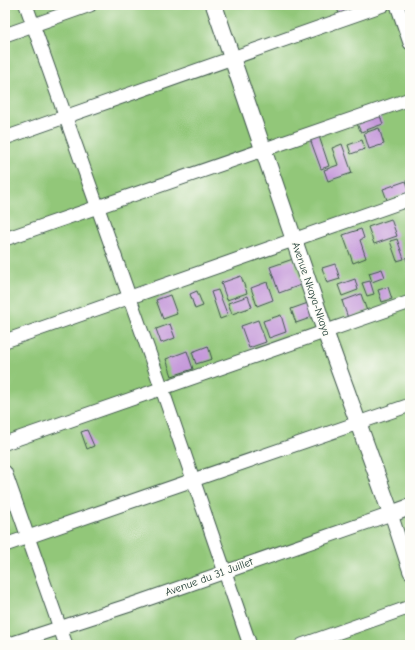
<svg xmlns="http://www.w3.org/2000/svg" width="415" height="650" viewBox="0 0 415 650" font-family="'Comic Neue',sans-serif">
<rect width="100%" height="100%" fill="#fdfcf7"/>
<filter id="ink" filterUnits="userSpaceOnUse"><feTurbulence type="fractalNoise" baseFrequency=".025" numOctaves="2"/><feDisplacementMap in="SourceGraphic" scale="8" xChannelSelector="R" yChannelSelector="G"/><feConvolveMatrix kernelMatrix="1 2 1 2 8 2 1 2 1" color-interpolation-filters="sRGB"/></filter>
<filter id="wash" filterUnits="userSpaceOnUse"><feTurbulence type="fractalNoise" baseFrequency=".012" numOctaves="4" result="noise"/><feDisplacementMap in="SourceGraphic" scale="16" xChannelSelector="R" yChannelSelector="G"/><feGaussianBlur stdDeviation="0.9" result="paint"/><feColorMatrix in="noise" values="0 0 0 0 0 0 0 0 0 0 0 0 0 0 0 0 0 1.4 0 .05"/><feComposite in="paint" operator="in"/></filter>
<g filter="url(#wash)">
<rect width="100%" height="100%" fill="#f3ead3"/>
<!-- green -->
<rect fill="#92c779" stroke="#588256" x="5" y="5" width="405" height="640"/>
<g id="blocks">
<!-- building -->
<g fill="#c599da">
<path d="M 336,5 L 345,5 L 347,11 L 339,14 Z"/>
<path d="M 380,116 L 383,124 L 361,132 L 357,124 Z"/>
<path d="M 379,128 L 384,144 L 369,149 L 364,133 Z"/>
<path d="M 318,133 L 329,166 L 321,169 L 309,136 Z"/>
<path d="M 362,140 L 365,149 L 351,154 L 348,145 Z"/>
<path d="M 342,144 L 352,173 L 328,181 L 324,170 L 338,165 L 332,148 Z"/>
<path d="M 406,181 L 410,192 L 387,200 L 383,189 Z"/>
<path d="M 391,219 L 397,236 L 374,244 L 368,227 Z"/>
<path d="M 361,229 L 364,238 L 360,240 L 366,258 L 353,263 L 343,235 Z"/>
<path d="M 397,239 L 404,259 L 397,261 L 390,241 Z"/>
<path d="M 410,256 L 410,269 L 406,258 Z"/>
<path d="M 293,259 L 301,285 L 279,293 L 270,267 Z"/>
<path d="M 335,264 L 340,279 L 327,283 L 322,268 Z"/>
<path d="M 382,269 L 385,277 L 372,282 L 369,273 Z"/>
<path d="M 241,276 L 247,293 L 227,300 L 221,283 Z"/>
<path d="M 355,279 L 358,290 L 342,296 L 338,285 Z"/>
<path d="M 370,281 L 374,294 L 367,296 L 362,283 Z"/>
<path d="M 267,282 L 273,300 L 257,306 L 251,288 Z"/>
<path d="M 388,287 L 392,299 L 382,302 L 378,290 Z"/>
<path d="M 218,290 L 228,316 L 220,319 L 211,292 Z"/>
<path d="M 197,291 L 203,306 L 195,309 L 190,294 Z"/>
<path d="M 361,294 L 367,311 L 348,318 L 342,301 Z"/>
<path d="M 170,295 L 177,314 L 163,319 L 156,300 Z"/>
<path d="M 248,296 L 252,307 L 232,314 L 228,303 Z"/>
<path d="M 308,303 L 313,317 L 296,323 L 291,309 Z"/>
<path d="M 281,315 L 286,332 L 269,338 L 263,321 Z"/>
<path d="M 258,320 L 266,342 L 249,348 L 241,326 Z"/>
<path d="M 170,324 L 175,338 L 161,343 L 156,329 Z"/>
<path d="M 208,346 L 212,359 L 196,364 L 192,352 Z"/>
<path d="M 187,351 L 193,369 L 172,376 L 166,359 Z"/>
<path d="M 87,430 L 94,446 L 87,449 L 81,432 Z"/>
</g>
</g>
</g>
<g filter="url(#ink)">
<use href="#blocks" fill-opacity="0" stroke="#3f574c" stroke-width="1"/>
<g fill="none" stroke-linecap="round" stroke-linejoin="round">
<defs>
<g id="minor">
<path d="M 26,5 L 162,389 L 250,645"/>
<path d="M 397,5 L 410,43"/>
<path d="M 5,35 L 90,5"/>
<path d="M 5,138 L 383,5"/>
<path d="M 5,239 L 410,99"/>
<path d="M 5,341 L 410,199"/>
<path d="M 5,443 L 410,302"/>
<path d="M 5,472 L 66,645"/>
<path d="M 5,545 L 410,405"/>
<path d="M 7,645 L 136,603 L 391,514 L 410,572"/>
<path d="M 302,645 L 410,607"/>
</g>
<path id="tertiary" d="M 214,5 L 325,331 L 391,514 L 410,507"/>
</defs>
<!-- minor casing -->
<use href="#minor" stroke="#3f574c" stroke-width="15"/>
<!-- tertiary casing -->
<use href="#tertiary" stroke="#3f574c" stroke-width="18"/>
<!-- minor -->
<use href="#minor" stroke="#fff" stroke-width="13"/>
<!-- tertiary -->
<use href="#tertiary" stroke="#fff" stroke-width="16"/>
</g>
</g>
<g text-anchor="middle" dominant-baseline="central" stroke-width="3.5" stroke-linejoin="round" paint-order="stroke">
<!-- street labels -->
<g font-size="11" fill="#1f3d34" stroke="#fdfcf7">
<text transform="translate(311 289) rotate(71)">Avenue Nkaya-Nkaya</text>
<text transform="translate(209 577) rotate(-20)">Avenue du 31 Juillet</text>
</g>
</g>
<!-- margin -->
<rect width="415" height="650" fill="none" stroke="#fdfcf7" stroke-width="20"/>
</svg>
